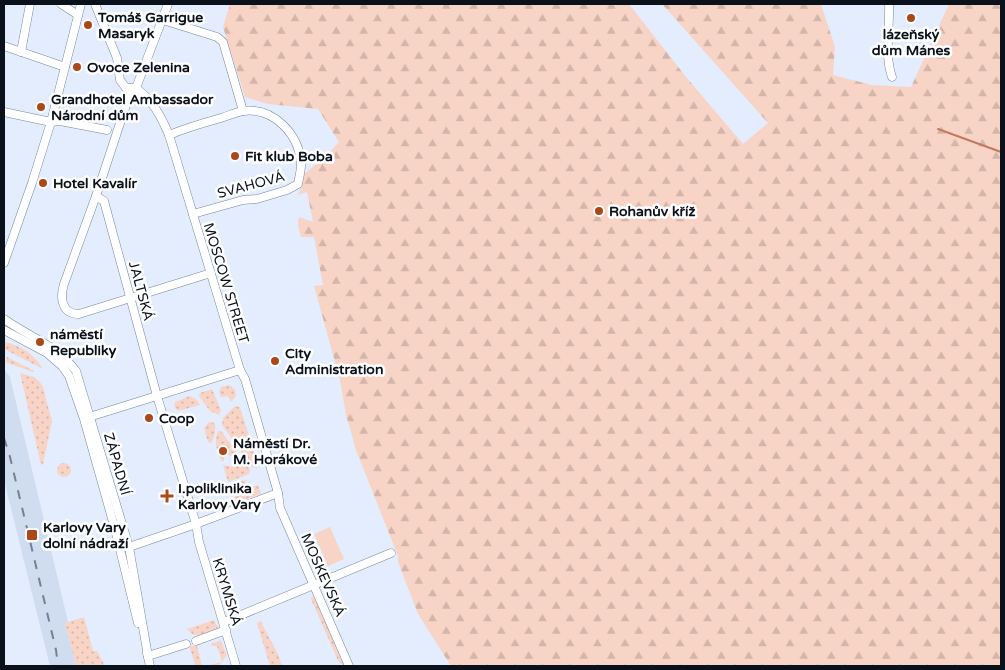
<svg xmlns="http://www.w3.org/2000/svg" width="1005" height="670" viewBox="0 0 1005 670" font-family="'Varela Round',sans-serif">
<defs>
<pattern id="grass-dots" width="8" height="8" patternUnits="userSpaceOnUse" patternTransform="scale(1.25)"><rect width="8" height="8" fill="#f8d4c7"/><path d="M2 2h.1M6 6h.1" fill="none" stroke="#d3b5aa" stroke-width="1.8" stroke-linecap="round"/></pattern>
<pattern id="forest-firs" width="22" height="20" patternUnits="userSpaceOnUse" patternTransform="scale(1.25)"><rect width="22" height="20" fill="#f8d4c7"/><path d="M5 1l3.5 6h-7zM16 11l3.5 6h-7z" fill="#d3b5aa"/></pattern>
</defs>
<rect width="100%" height="100%" fill="#e3edfe"/>
<!-- built -->
<path fill="#d0dcef" d="M 4,369 L 10,377 L 68,622 L 65,623 L 76,666 L 50,666 L 4,480 Z"/>
<!-- grass -->
<g fill="url(#grass-dots)">
<path d="M 4,342 C 21,345 34,354 43,369 L 4,349 Z"/>
<path d="M 7,357 L 34,371 L 33,372 L 5,362 Z"/>
<path d="M 20,373 L 34,377 L 40,382 L 43,387 L 46,399 L 52,421 L 43,464 L 41,465 Z"/>
<path d="M 230,385 L 235,390 L 236,396 L 231,402 L 228,396 L 221,397 L 219,392 L 221,387 Z"/>
<path d="M 212,389 L 221,410 L 219,415 L 210,411 L 199,396 L 200,393 Z"/>
<path d="M 190,396 L 197,400 L 200,405 L 178,411 L 174,406 L 175,402 Z"/>
<path d="M 235,406 L 240,407 L 258,465 L 256,468 L 251,466 L 222,425 L 223,418 Z"/>
<path d="M 209,422 L 215,423 C 216,428 214,439 211,443 L 208,442 L 204,428 Z"/>
<path d="M 218,431 L 221,431 L 239,455 L 236,457 L 227,455 L 225,456 L 223,462 C 216,454 214,441 218,431 Z"/>
<path d="M 242,458 L 250,470 L 249,474 L 228,482 L 223,465 L 233,467 L 237,459 Z"/>
<circle cx="64" cy="470" r="7"/>
<path d="M 245,480 L 247,488 L 258,485 L 261,494 L 234,503 L 235,492 L 226,494 C 229,483 234,484 245,480 Z"/>
<path d="M 313,597 L 316,601 L 343,664 L 339,663 L 311,599 L 311,598 Z"/>
<path d="M 84,617 L 93,651 L 97,651 L 105,666 L 76,666 L 65,623 Z"/>
<path d="M 214,620 L 218,628 L 199,635 L 193,635 L 187,629 Z"/>
<path d="M 261,621 C 267,636 278,650 282,666 L 270,666 L 257,623 Z"/>
<path d="M 220,639 L 227,655 L 219,666 L 205,666 L 222,662 L 217,646 L 212,646 L 211,644 L 219,641 Z"/>
<path d="M 189,645 L 197,646 L 202,666 L 192,666 L 195,665 Z"/>
</g>
<!-- forest -->
<path fill="url(#forest-firs)" d="M 230,4 L 629,4 L 686,77 L 743,144 L 768,123 L 662,4 L 821,4 L 835,47 L 833,75 L 872,85 L 911,87 L 949,4 L 1001,4 L 1001,666 L 451,666 L 418,614 L 398,562 L 398,556 L 356,450 L 346,415 L 340,380 L 314,286 L 323,285 L 314,237 L 301,237 L 298,225 L 299,217 L 313,222 L 307,192 L 298,195 L 302,187 L 303,175 L 327,155 L 339,142 L 318,109 L 268,104 L 245,97 L 223,27 Z"/>
<!-- pitch -->
<path fill="#f8d4c7" d="M 330,527 L 344,559 L 328,566 L 314,534 Z"/>
<g fill="none" stroke-linecap="round" stroke-linejoin="round">
<!-- stream -->
<path stroke="#c27a5e" stroke-width="2" d="M 938,129 L 1001,152"/>
<defs>
<g id="minor">
<path d="M 61,4 L 78,15"/>
<path d="M 95,4 L 117,58 L 120,80 L 126,88 L 136,88"/>
<path d="M 168,4 L 136,88 L 129,96 L 96,196 L 64,284 C 60,297 61,314 79,314 L 211,273"/>
<path d="M 889,4 C 890,28 884,54 892,77"/>
<path d="M 163,20 L 217,37 L 223,42 L 243,111"/>
<path d="M 4,46 L 65,67"/>
<path d="M 21,52 L 30,4"/>
<path d="M 136,88 C 153,101 161,116 169,135 L 240,370 L 245,379 L 278,493 L 280,508 L 349,666"/>
<path d="M 4,112 L 51,122 L 60,121 L 107,130"/>
<path d="M 169,135 C 186,128 203,123 221,118 C 228,116 236,112 243,111 C 274,107 300,135 301,165 C 301,171 299,178 298,184 L 287,190 L 257,199 L 243,200 L 193,214"/>
<path d="M 96,196 L 104,201 L 157,396 L 196,524 L 199,542 L 236,666"/>
<path d="M 4,263 L 32,183 L 51,122 L 81,4"/>
<path d="M 4,319 C 31,338 55,344 76,371 L 129,547 L 148,656"/>
<path d="M 4,330 L 47,353 L 62,366 L 69,376 L 84,419 L 115,529 L 138,623"/>
<path d="M 86,418 L 240,370"/>
<path d="M 129,547 L 196,524 L 278,493"/>
<path d="M 224,622 L 391,553"/>
<path d="M 196,641 L 226,630"/>
<path d="M 147,653 L 150,666"/>
<path d="M 148,656 L 186,644"/>
</g>
</defs>
<!-- minor casing -->
<use href="#minor" stroke="#78869e" stroke-width="9"/>
<!-- minor -->
<use href="#minor" stroke="#fff" stroke-width="8"/>
<!-- rail -->
<path stroke="#78808d" stroke-width="2" stroke-dasharray="9 9" stroke-linecap="butt" d="M 4,438 L 10,457 L 56,650 L 58,666"/>
</g>
<!-- markers -->
<g fill="#ac4719" stroke="#fff" stroke-width="2">
<circle cx="911" cy="18" r="5"/>
<circle cx="88" cy="25" r="5"/>
<circle cx="77" cy="67" r="5"/>
<circle cx="41" cy="107" r="5"/>
<circle cx="235" cy="156" r="5"/>
<circle cx="43" cy="183" r="5"/>
<circle cx="599" cy="211" r="5"/>
<circle cx="40" cy="342" r="5"/>
<circle cx="275" cy="361" r="5"/>
<circle cx="149" cy="418" r="5"/>
<circle cx="223" cy="451" r="5"/>
<path d="M164.5 488.5h5v5h5v5h-5v5h-5v-5h-5v-5h5z"/>
<rect x="26" y="529" width="12" height="12" rx="2.5"/>
</g>
<g text-anchor="middle" dominant-baseline="central" stroke-width="5" stroke-linejoin="round" paint-order="stroke">
<!-- poi labels -->
<g font-size="14" font-weight="bold" fill="#0b111a" stroke="#fff" text-anchor="start">
<text x="98" y="17">Tomáš Garrigue<tspan x="98" dy="16">Masaryk</tspan></text>
<text x="911" y="34" text-anchor="middle">lázeňský<tspan x="911" dy="16">dům Mánes</tspan></text>
<text x="87" y="67">Ovoce Zelenina</text>
<text x="51" y="99">Grandhotel Ambassador<tspan x="51" dy="16">Národní dům</tspan></text>
<text x="245" y="156">Fit klub Boba</text>
<text x="53" y="183">Hotel Kavalír</text>
<text x="609" y="211">Rohanův kříž</text>
<text x="50" y="334">náměstí<tspan x="50" dy="16">Republiky</tspan></text>
<text x="285" y="353">City<tspan x="285" dy="16">Administration</tspan></text>
<text x="159" y="418">Coop</text>
<text x="233" y="443">Náměstí Dr.<tspan x="233" dy="16">M. Horákové</tspan></text>
<text x="178" y="488">I.poliklinika<tspan x="178" dy="16">Karlovy Vary</tspan></text>
<text x="43" y="527">Karlovy Vary<tspan x="43" dy="16">dolní nádraží</tspan></text>
</g>
<!-- street labels -->
<g font-size="14" fill="#0b111a" stroke="#fff">
<text transform="translate(251 185) rotate(-15)">SVAHOVÁ</text>
<text transform="translate(226 283) rotate(73)">MOSCOW STREET</text>
<text transform="translate(141 291) rotate(75)">JALTSKÁ</text>
<text transform="translate(117 464) rotate(74)">ZÁPADNÍ</text>
<text transform="translate(323 575) rotate(66)">MOSKEVSKÁ</text>
<text transform="translate(227 592) rotate(73)">KRYMSKÁ</text>
</g>
</g>
<!-- border -->
<rect width="1005" height="670" fill="none" stroke="#0b111a" stroke-width="10"/>
</svg>
